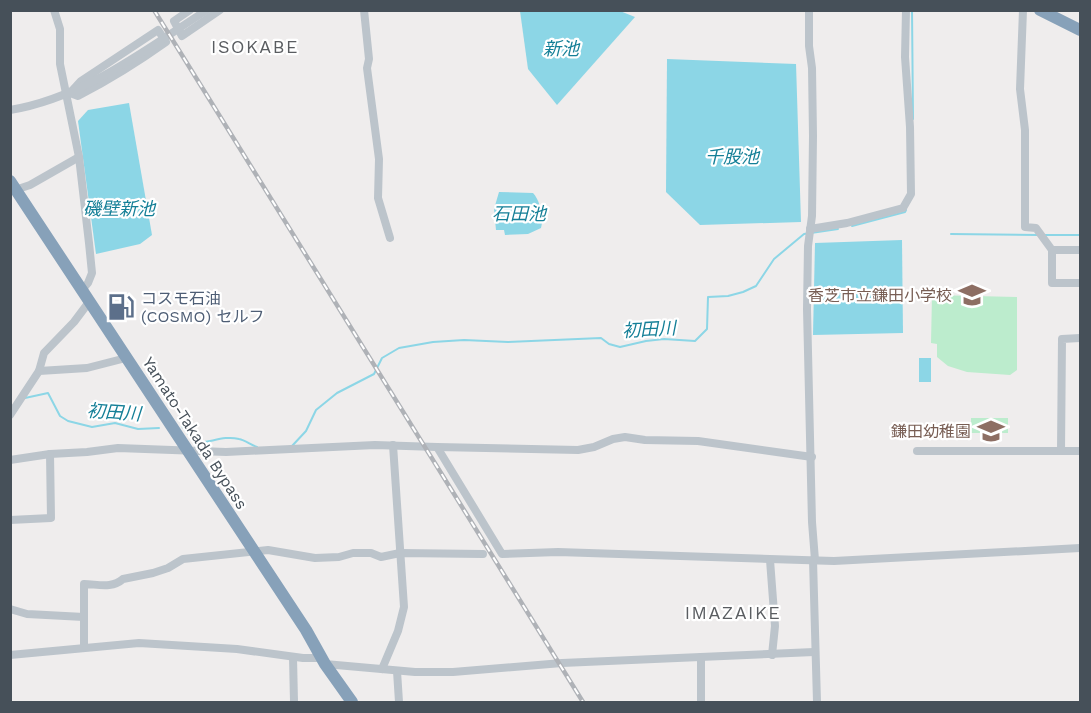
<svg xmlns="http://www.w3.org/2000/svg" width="1091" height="713" viewBox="0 0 1091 713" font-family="'Work Sans','Noto Sans JP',sans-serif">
<rect width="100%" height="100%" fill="#efeded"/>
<!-- green -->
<g fill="#bceccd">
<path d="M 932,295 L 1017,297 L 1017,370 L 1010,375 L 967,372 L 948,366 L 937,357 L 937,344 L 931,343 Z"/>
<rect x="971" y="418" width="37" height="15"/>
</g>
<!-- water -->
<g fill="#8cd6e6">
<path d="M 520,11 L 620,11 L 635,17 L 557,105 L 528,69 Z"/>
<path d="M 667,59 L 796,64 L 801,222 L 700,225 L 666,192 Z"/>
<path d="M 129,103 L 152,235 L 140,244 L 96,254 L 78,121 L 88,110 Z"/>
<path d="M 499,192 L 533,193 C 540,200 544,218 541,228 L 528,234 L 505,235 L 504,230 L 496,230 L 494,209 Z"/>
<path d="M 902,240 L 903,333 L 813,335 L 815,243 Z"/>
<rect x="919" y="358" width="12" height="24"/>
</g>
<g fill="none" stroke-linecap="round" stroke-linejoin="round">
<!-- stream -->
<g stroke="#8cd6e6" stroke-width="2">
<path d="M 912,10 L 913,119"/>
<path d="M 852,226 L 905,212 L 906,210"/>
<path d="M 951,234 L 1038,235"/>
<path d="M 1044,235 L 1080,235"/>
<path d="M 25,398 L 48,393 L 60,416 L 68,421 L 92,427 L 115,423 L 138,429 L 159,428"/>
<path d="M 182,426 L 196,443 C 210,443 224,435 239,439 C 245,440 251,445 257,447"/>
<path d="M 292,446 L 306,431 L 316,410 L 337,393 L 374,374 L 382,358 L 399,348 L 433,342 L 464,340 L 508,342 L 601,338 L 609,344 L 620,347 L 646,341 L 664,339 L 695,341 L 707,329 L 708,297 L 728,296 L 743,292 L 756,286 L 774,259 L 804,234 L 838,229"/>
</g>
<!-- minor -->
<g stroke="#bcc4cb" stroke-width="8">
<path d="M 54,10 L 60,29 L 60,64 L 79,157 L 89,243 L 92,273 L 88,283 L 82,290"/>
<path d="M 190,10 L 174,21 L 182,36 L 220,10"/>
<path d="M 364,10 L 369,59 L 367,68 L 379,159 L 378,198 L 390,238"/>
<path d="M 809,10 L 809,46 L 812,68 L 813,136 L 812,216 L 808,246 L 807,309 L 812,522 L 815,560"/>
<path d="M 1023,10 L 1020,89 L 1025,130 L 1025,227 L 1036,228 L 1052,250 L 1052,283 L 1080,283"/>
<path d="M 158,30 L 166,42 C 138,62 109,80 78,96 L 70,93 L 81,81 Z"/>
<path d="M 10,110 C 84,98 146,49 207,10"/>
<path d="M 12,191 L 30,185 L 79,157"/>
<path d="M 810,229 L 847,223 L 903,208 L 911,194 L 910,127 L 905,57 L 906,10"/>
<path d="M 1052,250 L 1080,250"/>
<path d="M 39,371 L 44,353 L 74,322 L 89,302"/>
<path d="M 10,415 L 39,371 L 87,368 L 126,358"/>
<path d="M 437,447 L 578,450 L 594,447 L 613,439 L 625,437 L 645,440 L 698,441 L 812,457"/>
<path d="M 917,451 L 1080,451"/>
<path d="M 1061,451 L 1062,339 L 1080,338"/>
<path d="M 10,460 L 50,454 L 87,452 L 118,448 L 226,452 L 375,445 L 437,447 L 502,554 L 558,552 L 834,561 L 1080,548"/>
<path d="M 10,520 L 51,518 L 50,454"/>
<path d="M 770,560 L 775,626 L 772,655"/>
<path d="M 813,560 L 817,702"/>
<path d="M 10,609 L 27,614 L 84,617"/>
<path d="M 84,647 L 84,584 C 97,584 112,589 123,579 L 153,573 L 168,568 L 183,559 L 268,550 L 315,558 L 339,557 L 353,553 L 371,553 L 381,557 L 400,553 L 483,554"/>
<path d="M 10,655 L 139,643 L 237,649 L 303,658 L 321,658"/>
<path d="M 293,657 L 294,702"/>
<path d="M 701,657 L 701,702"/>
<path d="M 325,664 L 415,672 L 453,672 L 562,663 L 814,652"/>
<path d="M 382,669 L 398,631 L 404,607 L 393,445"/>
<path d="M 397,671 L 399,702"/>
</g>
<!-- highway -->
<g stroke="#87a1b9" stroke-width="12">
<path d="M 1040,10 L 1080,30"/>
<path d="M 10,181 L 306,630 L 325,664 L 352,702"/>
</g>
<defs>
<path id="rail" d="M 154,10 L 583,702"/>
</defs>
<!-- rail casing -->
<use href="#rail" stroke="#afb2b7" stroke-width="4.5"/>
<!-- rail -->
<use href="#rail" stroke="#fff" stroke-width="2" stroke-dasharray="7" stroke-linecap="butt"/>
</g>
<!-- icons -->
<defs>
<symbol id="school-bare" viewBox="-9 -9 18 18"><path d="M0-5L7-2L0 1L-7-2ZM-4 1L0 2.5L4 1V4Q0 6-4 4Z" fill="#8d6e63" stroke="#fff" stroke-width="2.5" paint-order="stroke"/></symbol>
<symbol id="fuel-bare" viewBox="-9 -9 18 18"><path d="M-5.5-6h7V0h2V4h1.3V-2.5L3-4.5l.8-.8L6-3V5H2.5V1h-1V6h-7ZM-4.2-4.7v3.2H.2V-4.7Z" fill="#5c6f8a" stroke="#fff" stroke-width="2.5" paint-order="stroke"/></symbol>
</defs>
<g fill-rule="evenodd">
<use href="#school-bare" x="953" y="276" width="38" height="38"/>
<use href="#fuel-bare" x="102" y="288" width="38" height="38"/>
<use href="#school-bare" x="972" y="412" width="38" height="38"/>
</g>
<g text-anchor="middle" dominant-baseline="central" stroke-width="4.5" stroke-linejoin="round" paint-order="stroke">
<!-- education labels -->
<g font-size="16" fill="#785e54" stroke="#fff" text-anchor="end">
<text x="952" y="295">香芝市立鎌田小学校</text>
<text x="971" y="431">鎌田幼稚園</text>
</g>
<!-- service labels -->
<g font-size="16" fill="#4e5e75" stroke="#fff" text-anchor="start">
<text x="141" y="298">コスモ石油<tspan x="141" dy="18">(COSMO) セルフ</tspan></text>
</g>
<!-- street labels -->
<g font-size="16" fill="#465059" stroke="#fff">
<text transform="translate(195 433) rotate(57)">Yamato-Takada Bypass</text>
</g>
<!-- neighbourhood labels -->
<g font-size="18" letter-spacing="1.5" fill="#5a5d61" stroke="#fff">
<text x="255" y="46">ISOKABE</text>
<text x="733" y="612">IMAZAIKE</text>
</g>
<!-- water labels -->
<g font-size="18" font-style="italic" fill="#147f97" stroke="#fff">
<text x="561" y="48">新池</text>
<text x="732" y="156">千股池</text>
<text x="119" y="208">磯壁新池</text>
<text x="519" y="213">石田池</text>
<text transform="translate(649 329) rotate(-3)">初田川</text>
<text transform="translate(114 412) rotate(4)">初田川</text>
</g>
</g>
<!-- border -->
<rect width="1091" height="713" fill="none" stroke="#465059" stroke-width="24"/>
</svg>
